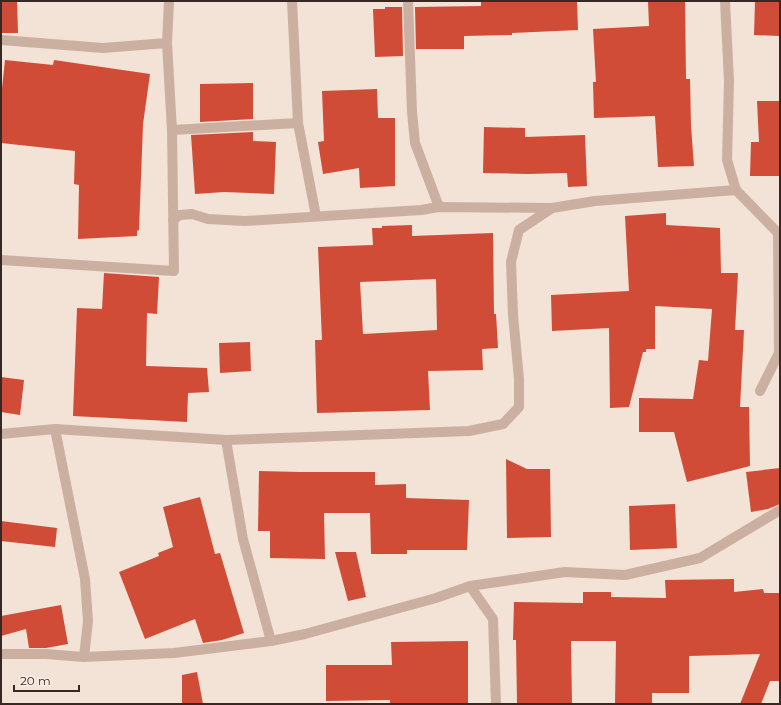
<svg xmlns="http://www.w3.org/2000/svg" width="781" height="705" viewBox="0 0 781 705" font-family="Montserrat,sans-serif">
<rect width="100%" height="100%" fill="#f3e2d6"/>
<!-- building -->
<g fill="#d04c37" fill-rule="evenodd">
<path d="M 1,1 L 17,1 L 18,33 L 1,33 Z"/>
<path d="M 481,1 L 577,1 L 578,30 L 512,33 L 512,35 L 464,36 L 464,49 L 416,49 L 415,7 L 481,6 Z"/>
<path d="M 648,1 L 685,1 L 686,79 L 690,79 L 691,126 L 694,166 L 658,167 L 655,116 L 594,118 L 593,82 L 596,82 L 593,29 L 649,26 Z"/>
<path d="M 755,1 L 780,1 L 780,36 L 754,35 Z"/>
<path d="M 385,7 L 402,7 L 403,56 L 375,57 L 373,9 L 385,9 Z"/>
<path d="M 5,60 L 53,65 L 54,60 L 150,74 L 143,124 L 139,230 L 137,231 L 137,236 L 78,239 L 79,185 L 74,184 L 75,151 L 1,143 L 1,98 Z"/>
<path d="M 253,83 L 253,119 L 200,122 L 200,84 Z"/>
<path d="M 377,89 L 378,118 L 395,118 L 395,186 L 360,188 L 359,168 L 323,174 L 318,142 L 324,141 L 322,91 Z"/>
<path d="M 757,101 L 780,101 L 780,176 L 750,176 L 751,142 L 759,142 Z"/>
<path d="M 484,127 L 525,128 L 525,137 L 585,135 L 587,186 L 568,187 L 567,173 L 527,174 L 483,173 Z"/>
<path d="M 253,132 L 253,141 L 276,142 L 274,194 L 224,192 L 195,194 L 191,135 Z"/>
<path d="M 666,213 L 666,225 L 720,228 L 721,273 L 738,273 L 735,330 L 744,330 L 740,407 L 749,407 L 750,466 L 687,482 L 674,432 L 639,432 L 639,398 L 693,399 L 699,360 L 708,361 L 712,309 L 655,306 L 655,349 L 646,349 L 646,352 L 643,352 L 629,407 L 610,408 L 609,328 L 552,331 L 551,295 L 629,291 L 625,216 Z"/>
<path d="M 412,225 L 412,236 L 493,233 L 494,314 L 496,314 L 498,348 L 482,349 L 483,370 L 428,371 L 430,410 L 317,413 L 315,340 L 322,340 L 318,247 L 373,245 L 372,228 L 382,228 L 382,226 ZM 436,279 L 437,330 L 363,334 L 360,282 Z"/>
<path d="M 104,273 L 159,277 L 157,314 L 147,313 L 146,366 L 207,368 L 209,392 L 188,393 L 187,422 L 73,416 L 77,308 L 102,309 Z"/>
<path d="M 250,342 L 251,371 L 220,373 L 219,343 Z"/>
<path d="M 1,377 L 24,380 L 20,415 L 1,412 Z"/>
<path d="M 506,459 L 527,469 L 550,469 L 551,537 L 507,538 Z"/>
<path d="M 780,468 L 780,504 L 768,509 L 751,512 L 746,472 Z"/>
<path d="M 259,471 L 300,472 L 375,472 L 375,485 L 406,484 L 406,498 L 469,500 L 467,550 L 407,550 L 407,554 L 371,554 L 370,513 L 324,513 L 325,559 L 270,558 L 270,531 L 258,531 Z"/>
<path d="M 200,497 L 215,554 L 220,553 L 244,633 L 222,640 L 203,643 L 195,619 L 145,639 L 119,572 L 159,556 L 158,553 L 173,547 L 163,507 Z"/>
<path d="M 675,504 L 677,548 L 630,550 L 629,506 Z"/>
<path d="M 1,521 L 57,528 L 55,547 L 1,541 Z"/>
<path d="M 335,552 L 356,552 L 366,597 L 348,601 Z"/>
<path d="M 734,579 L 734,592 L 763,589 L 764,593 L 780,593 L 780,681 L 770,681 L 761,704 L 740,704 L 760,654 L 689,656 L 689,693 L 652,693 L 652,704 L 615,704 L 616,641 L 571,641 L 572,704 L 517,704 L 516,640 L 513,640 L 514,602 L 583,603 L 583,592 L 611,592 L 611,597 L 666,598 L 665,580 Z"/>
<path d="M 61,605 L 68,644 L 46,648 L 29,648 L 26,629 L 1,636 L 1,616 Z"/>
<path d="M 468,641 L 468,704 L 390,704 L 390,700 L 326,701 L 326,665 L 392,665 L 391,642 Z"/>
<path d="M 197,672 L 203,704 L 182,704 L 182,675 Z"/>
</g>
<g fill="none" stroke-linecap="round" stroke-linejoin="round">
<!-- minor -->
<g stroke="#cbb0a2" stroke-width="10">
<path d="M 292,1 L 298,123 L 316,216"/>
<path d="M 408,1 L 412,112 L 415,143 L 439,207"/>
<path d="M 725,1 L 729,81 L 727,160 L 736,190 L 778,233 L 779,353 L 760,391"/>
<path d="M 1,40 L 103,48 L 167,43"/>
<path d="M 172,130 L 298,123"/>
<path d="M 173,220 L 180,215 L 192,214 L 208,219 L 245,221 L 421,210 L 439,207 L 552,208 L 595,201 L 736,190"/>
<path d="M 1,260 L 174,271 L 172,130 L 167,43 L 169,1"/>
<path d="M 55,429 L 85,579 L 88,621 L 84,657"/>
<path d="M 1,434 L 55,429 L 226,440 L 469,431 L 503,424 L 519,407 L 519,379 L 513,315 L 511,262 L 519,230 L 552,208"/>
<path d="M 226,440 L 243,539 L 271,641"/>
<path d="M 470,586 L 493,619 L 496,704"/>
<path d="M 1,654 L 46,654 L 84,657 L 174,653 L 271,641 L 305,634 L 436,598 L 470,586 L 565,572 L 625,575 L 700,558 L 780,510"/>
</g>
</g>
<!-- border -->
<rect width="781" height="705" fill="none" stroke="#352825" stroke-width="4"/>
<!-- scale -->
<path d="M14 685v6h65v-6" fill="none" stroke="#352825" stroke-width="2"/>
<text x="20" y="685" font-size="12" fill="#352825" stroke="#faede3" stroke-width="3" paint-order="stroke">20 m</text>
</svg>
